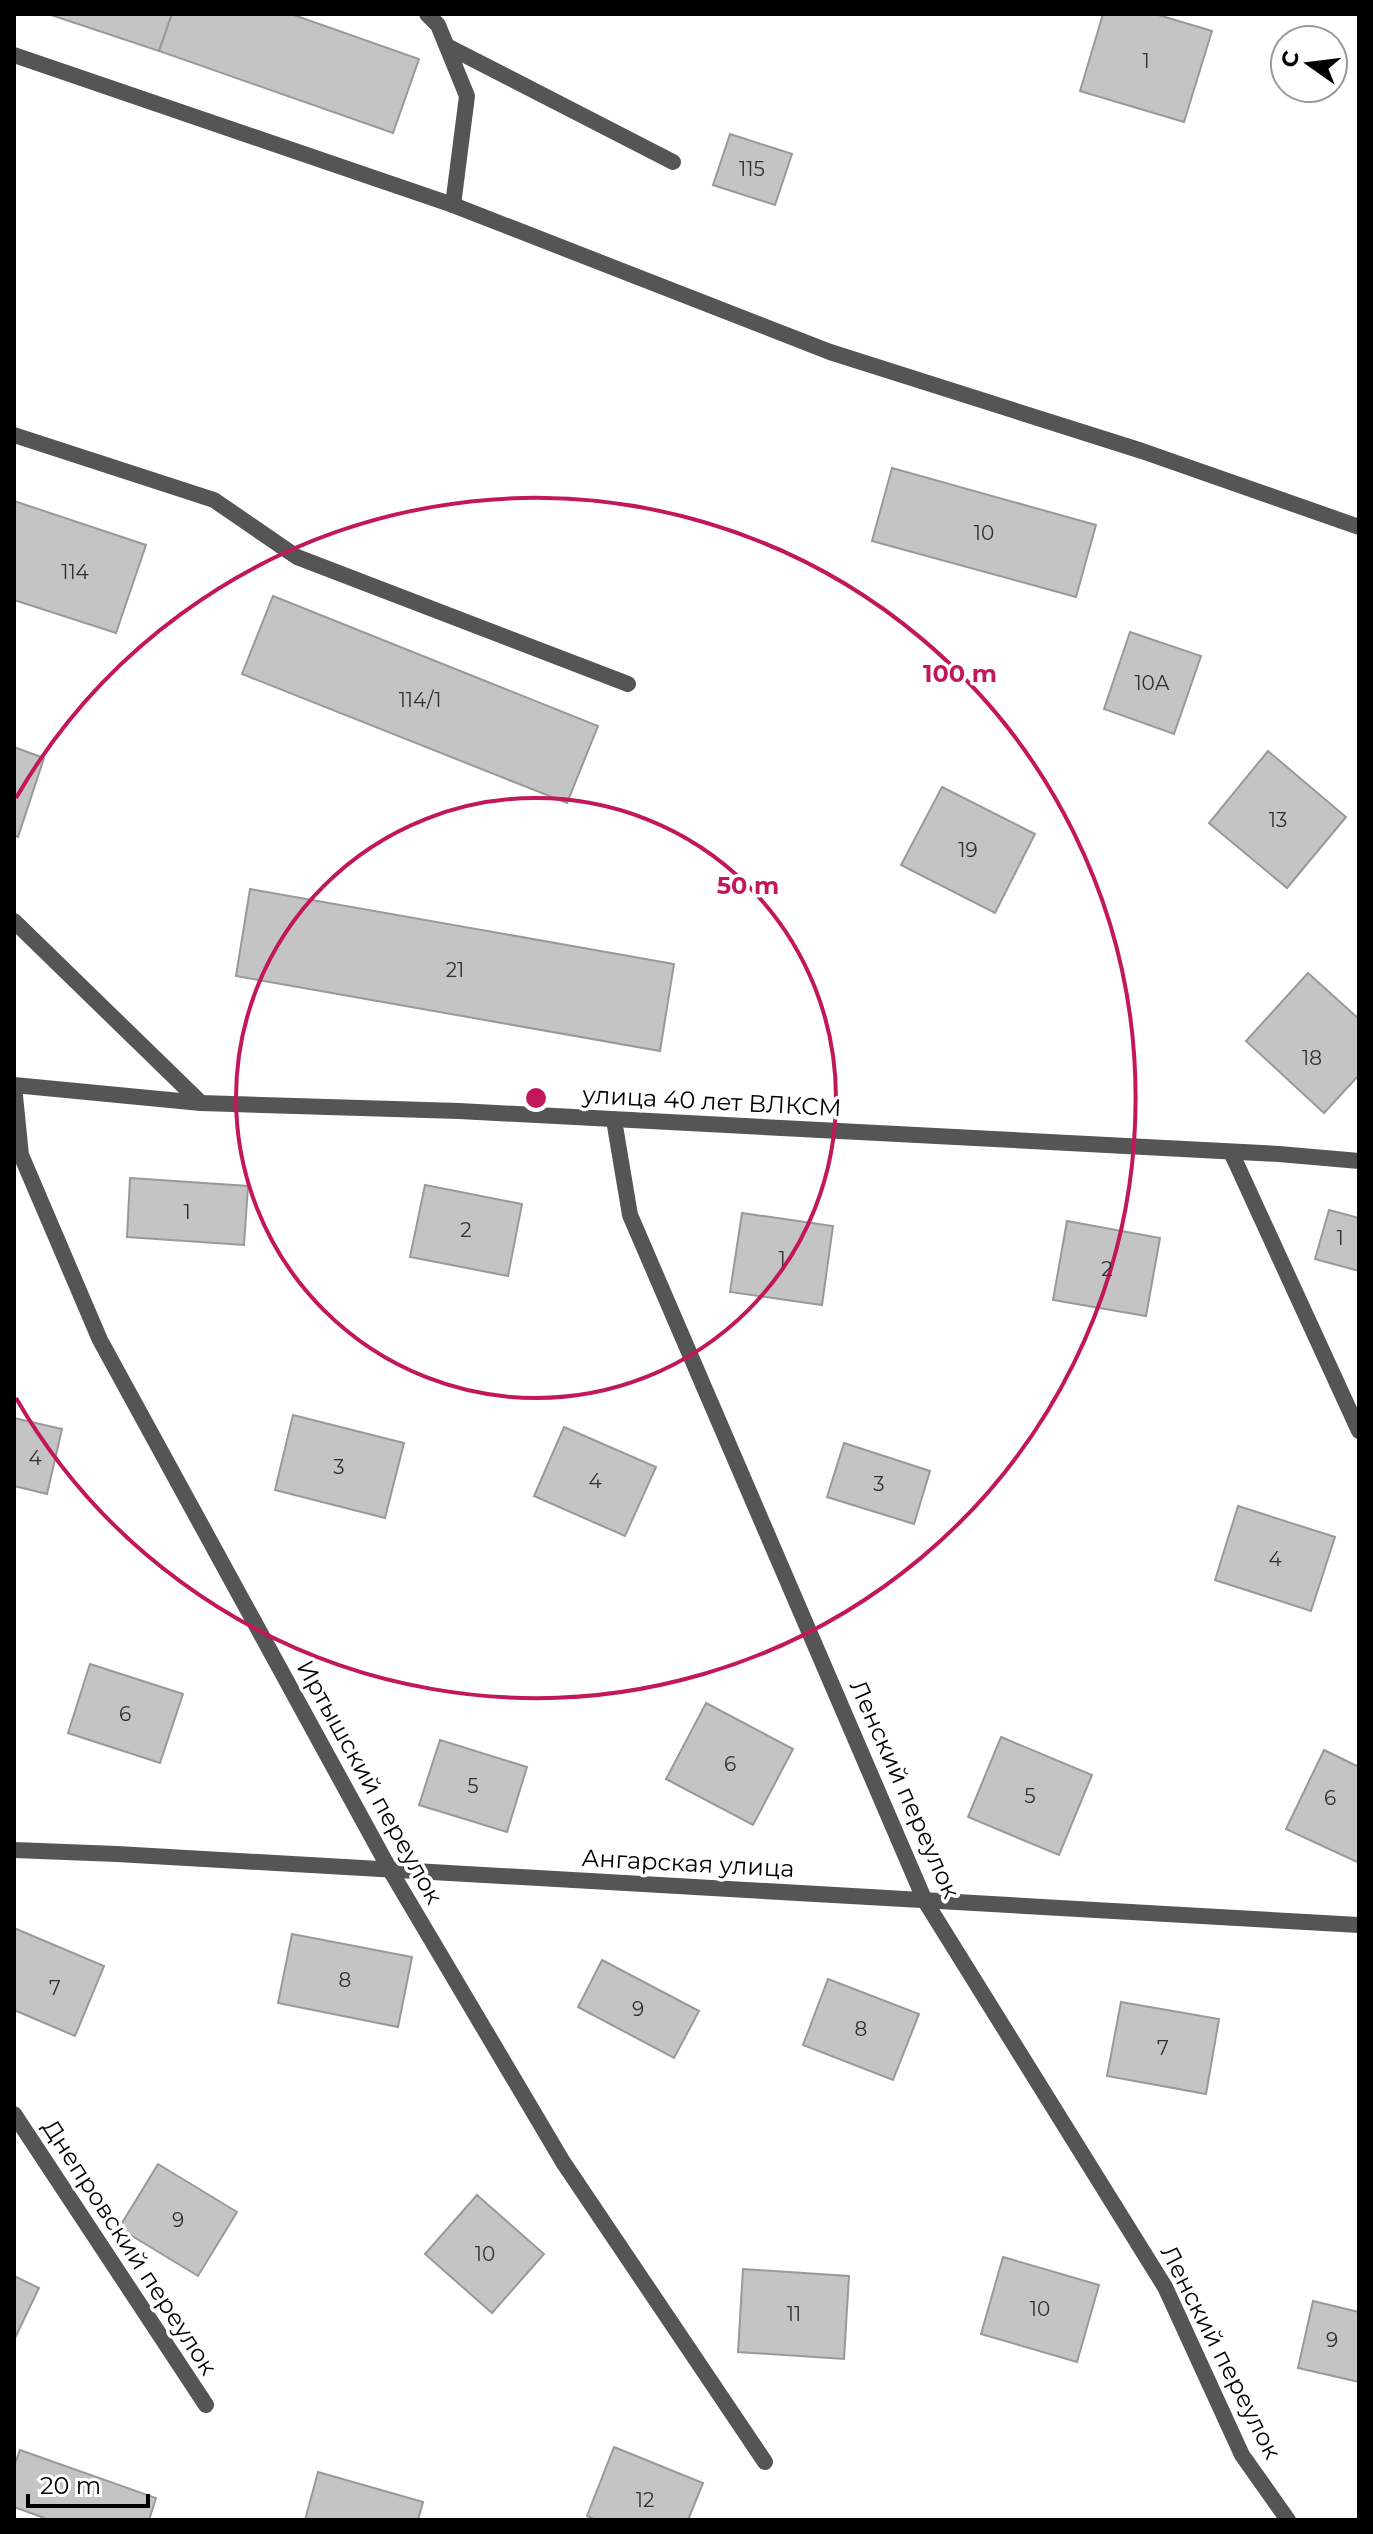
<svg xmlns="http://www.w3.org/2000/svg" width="1373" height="2534" viewBox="0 0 1373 2534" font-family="Montserrat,sans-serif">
<rect width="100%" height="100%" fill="#fff"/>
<!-- building -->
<g fill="#c4c4c4" stroke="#999" stroke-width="2">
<path d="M 48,14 L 172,14 L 159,51 Z"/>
<path d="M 172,14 L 291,14 L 419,59 L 393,133 L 159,51 Z"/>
<path d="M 1103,14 L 1155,14 L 1212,31 L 1184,122 L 1080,91 Z"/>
<path d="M 730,134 L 792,154 L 775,205 L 713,185 Z"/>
<path d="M 892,468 L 1096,525 L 1076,597 L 872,541 Z"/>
<path d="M 14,501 L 146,545 L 116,633 L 14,600 Z"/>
<path d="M 273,596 L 598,726 L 567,803 L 242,674 Z"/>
<path d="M 1130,632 L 1201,656 L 1174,734 L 1104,709 Z"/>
<path d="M 14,747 L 44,758 L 18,837 L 14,835 Z"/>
<path d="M 1268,751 L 1346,817 L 1287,888 L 1209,823 Z"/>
<path d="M 942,787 L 1035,834 L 995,913 L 901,865 Z"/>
<path d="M 250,889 L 674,964 L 660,1051 L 236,976 Z"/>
<path d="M 1308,973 L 1359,1019 L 1359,1075 L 1324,1113 L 1246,1041 Z"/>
<path d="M 130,1178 L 248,1186 L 244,1245 L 127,1237 Z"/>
<path d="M 425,1185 L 522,1204 L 508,1276 L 410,1257 Z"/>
<path d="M 1329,1210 L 1359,1218 L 1359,1271 L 1315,1259 Z"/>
<path d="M 742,1213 L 833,1226 L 822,1305 L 730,1292 Z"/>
<path d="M 1067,1221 L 1160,1238 L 1146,1316 L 1053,1300 Z"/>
<path d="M 293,1415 L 404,1443 L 385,1518 L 275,1490 Z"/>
<path d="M 14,1418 L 62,1429 L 47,1494 L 14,1486 Z"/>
<path d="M 564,1427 L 656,1467 L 625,1536 L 534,1496 Z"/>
<path d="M 844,1443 L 930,1471 L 914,1524 L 827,1497 Z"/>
<path d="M 1238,1506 L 1335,1537 L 1311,1611 L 1215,1580 Z"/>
<path d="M 90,1664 L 183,1694 L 160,1763 L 68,1733 Z"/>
<path d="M 706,1703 L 793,1749 L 753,1825 L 666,1779 Z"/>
<path d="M 1001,1737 L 1092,1775 L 1059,1855 L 968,1817 Z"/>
<path d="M 440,1740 L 527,1767 L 507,1832 L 419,1805 Z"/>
<path d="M 1324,1750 L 1359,1767 L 1359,1863 L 1286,1829 Z"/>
<path d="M 14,1928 L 104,1966 L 75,2036 L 14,2010 Z"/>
<path d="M 292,1934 L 412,1957 L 398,2027 L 278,2003 Z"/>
<path d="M 602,1960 L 699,2011 L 674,2058 L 578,2007 Z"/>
<path d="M 828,1979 L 919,2014 L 893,2080 L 803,2045 Z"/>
<path d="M 1121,2002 L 1219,2019 L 1206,2094 L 1107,2076 Z"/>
<path d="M 158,2164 L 237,2212 L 198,2276 L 119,2228 Z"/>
<path d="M 477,2195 L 544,2254 L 492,2313 L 425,2254 Z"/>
<path d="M 1003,2257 L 1099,2285 L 1077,2362 L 981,2334 Z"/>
<path d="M 743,2269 L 849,2276 L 844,2359 L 738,2352 Z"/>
<path d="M 14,2276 L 39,2288 L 14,2340 Z"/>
<path d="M 1313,2301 L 1359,2312 L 1359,2382 L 1298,2368 Z"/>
<path d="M 614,2447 L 703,2483 L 688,2520 L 597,2520 L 587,2516 Z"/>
<path d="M 20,2450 L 156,2498 L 149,2520 L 50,2520 L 14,2507 L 14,2466 Z"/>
<path d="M 318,2472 L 423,2502 L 418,2520 L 305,2520 Z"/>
</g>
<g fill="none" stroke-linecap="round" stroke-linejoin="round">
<!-- service -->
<g stroke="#555" stroke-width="16">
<path d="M 427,14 L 438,25 L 467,96 L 453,205"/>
<path d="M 447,46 L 673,162"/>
<path d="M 14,55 L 453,205 L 830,352 L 1142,451 L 1359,527"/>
<path d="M 14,435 L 214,500 L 297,557 L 628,684"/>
<path d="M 14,921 L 201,1103"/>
</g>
<!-- minor -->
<g stroke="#555" stroke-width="16">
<path d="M 14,1086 L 21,1155 L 100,1340 L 390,1870 L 563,2162 L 765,2462"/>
<path d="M 614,1120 L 630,1215 L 925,1901 L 1165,2287 L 1242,2455 L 1288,2520"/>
<path d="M 1231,1152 L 1359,1431"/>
<path d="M 14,1850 L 117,1854 L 1359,1925"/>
<path d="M 14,2114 L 206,2405"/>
</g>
<!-- tertiary -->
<path stroke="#555" stroke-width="16" d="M 14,1085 L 201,1103 L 459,1111 L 1279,1154 L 1359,1161"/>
</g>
<!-- distance rings -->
<g fill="none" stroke="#c2185b" stroke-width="4">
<circle cx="536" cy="1098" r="300"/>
<path d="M16 798A600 600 0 1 1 16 1398"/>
</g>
<g text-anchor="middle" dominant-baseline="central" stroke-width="7" stroke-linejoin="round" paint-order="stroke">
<!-- number labels -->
<g font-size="20" fill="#313131">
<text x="1146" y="61">1</text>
<text x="752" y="169">115</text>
<text x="984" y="533">10</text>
<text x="75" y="572">114</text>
<text x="1152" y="683">10А</text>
<text x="420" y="700">114/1</text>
<text x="1278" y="820">13</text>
<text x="968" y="850">19</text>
<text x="455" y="970">21</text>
<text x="1312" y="1058">18</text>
<text x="187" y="1212">1</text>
<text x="466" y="1230">2</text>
<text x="1340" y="1238">1</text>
<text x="782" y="1259">1</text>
<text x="1107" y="1269">2</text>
<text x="35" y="1458">4</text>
<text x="339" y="1467">3</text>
<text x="595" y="1481">4</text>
<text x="879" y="1484">3</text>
<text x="1275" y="1559">4</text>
<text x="125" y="1714">6</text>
<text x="730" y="1764">6</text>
<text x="473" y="1786">5</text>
<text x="1030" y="1796">5</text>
<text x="1330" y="1798">6</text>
<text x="345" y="1980">8</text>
<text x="55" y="1988">7</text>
<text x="638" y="2009">9</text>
<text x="861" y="2029">8</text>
<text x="1163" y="2048">7</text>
<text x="178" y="2220">9</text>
<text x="485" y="2254">10</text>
<text x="1040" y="2309">10</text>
<text x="794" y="2314">11</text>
<text x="1332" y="2340">9</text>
<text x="645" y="2500">12</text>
</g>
<!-- street labels -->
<g font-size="24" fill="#000" stroke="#fff">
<text transform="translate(712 1101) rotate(3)">улица 40 лет ВЛКСМ</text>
<text transform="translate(370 1782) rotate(61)">Иртышский переулок</text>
<text transform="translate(905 1789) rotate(66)">Ленский переулок</text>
<text transform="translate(688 1863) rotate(3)">Ангарская улица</text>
<text transform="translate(130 2247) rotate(57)">Днепровский переулок</text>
<text transform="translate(1221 2352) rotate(63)">Ленский переулок</text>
</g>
</g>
<circle cx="536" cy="1098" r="12" fill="#c2185b" stroke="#fff" stroke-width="4"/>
<g font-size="24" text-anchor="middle" font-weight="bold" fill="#c2185b" stroke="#fff" stroke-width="7" stroke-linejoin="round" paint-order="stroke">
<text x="960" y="682">100 m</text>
<text x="748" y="894">50 m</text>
</g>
<!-- border -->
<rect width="1373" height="2534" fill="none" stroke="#000000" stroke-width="32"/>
<!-- north arrow -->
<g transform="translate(1309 64) rotate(284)"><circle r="38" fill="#ffffff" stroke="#999999" stroke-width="2"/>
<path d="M0-6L14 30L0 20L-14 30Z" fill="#000000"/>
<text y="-12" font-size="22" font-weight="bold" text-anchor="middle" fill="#000000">С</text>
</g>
<!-- scale -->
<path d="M28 2494v12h120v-12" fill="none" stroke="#000000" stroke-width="4"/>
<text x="40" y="2494" font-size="24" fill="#000000" stroke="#ffffff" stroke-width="6" paint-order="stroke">20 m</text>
</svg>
